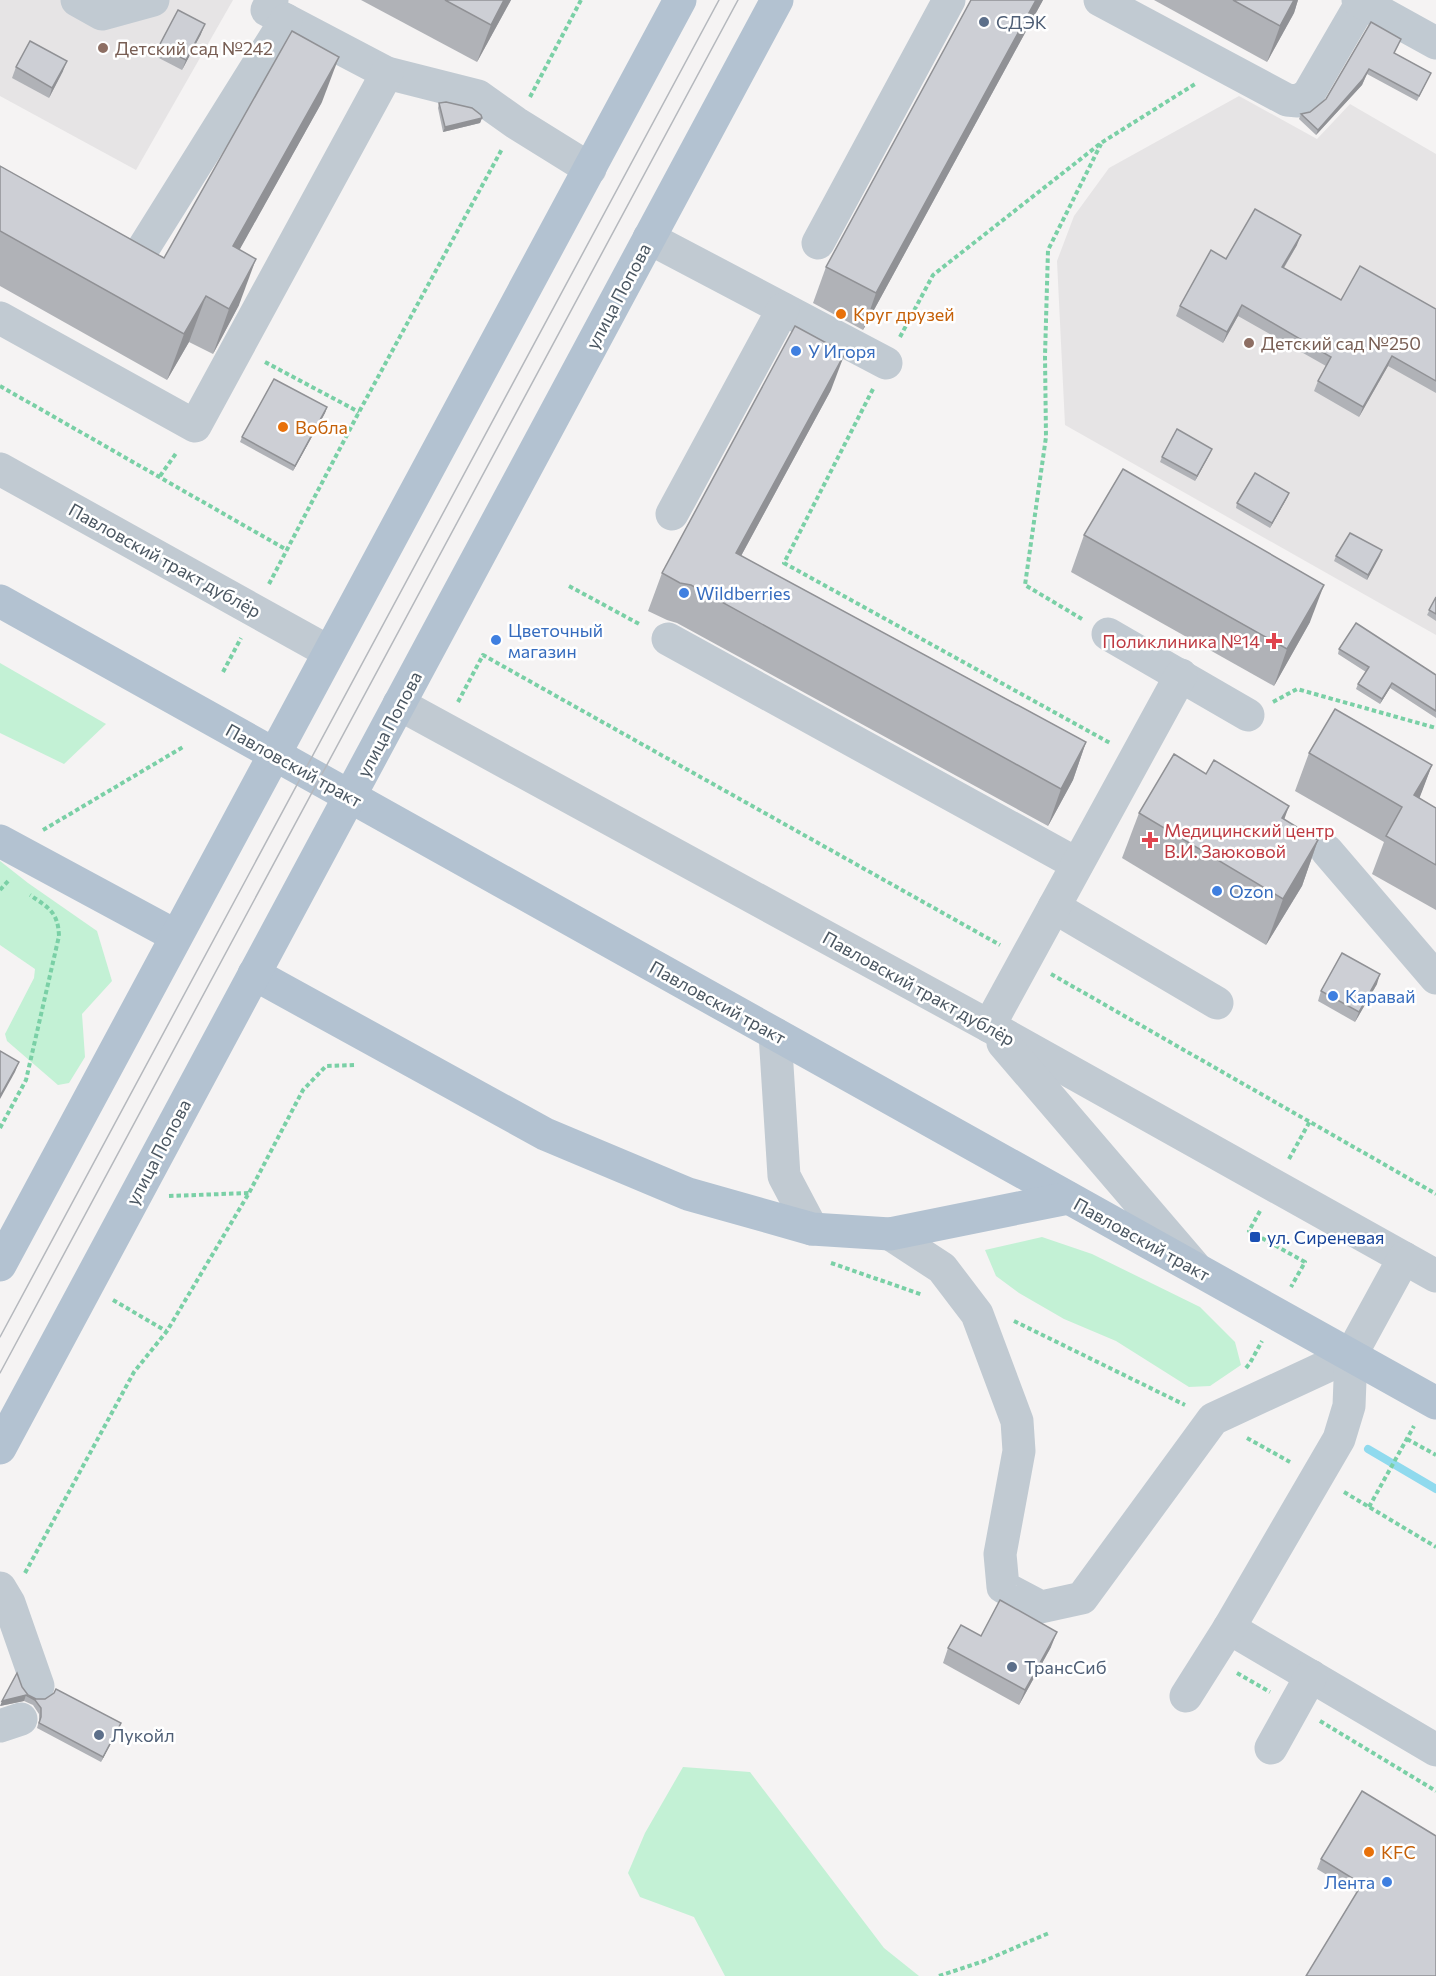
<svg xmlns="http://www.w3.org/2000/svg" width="1436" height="1976" viewBox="0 0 1436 1976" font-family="Commissioner,sans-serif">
<rect width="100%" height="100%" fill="#f5f3f3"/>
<!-- education -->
<g fill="#e6e4e5">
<path d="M 0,0 L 233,0 L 136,170 L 0,96 Z"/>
<path d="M 1239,96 L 1317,139 L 1350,104 L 1436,154 L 1436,635 L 1065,425 L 1057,261 L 1074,216 L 1109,168 Z"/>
</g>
<!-- green -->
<g fill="#c3f1d5">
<path d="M 0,663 L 106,724 L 64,764 L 0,733 Z"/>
<path d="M 0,861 L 28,883 L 97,931 L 112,981 L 82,1014 L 85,1057 L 69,1083 L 58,1085 L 7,1041 L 5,1034 L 34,978 L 35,969 L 0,945 Z"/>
<path d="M 1042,1237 L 1092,1254 L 1200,1307 L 1235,1342 L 1241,1365 L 1210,1386 L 1189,1387 L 1116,1341 L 1064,1319 L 1019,1293 L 996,1276 L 985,1250 Z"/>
<path d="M 683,1767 L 750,1772 L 884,1948 L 919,1976 L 725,1976 L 694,1917 L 640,1897 L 628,1873 L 645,1833 Z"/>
</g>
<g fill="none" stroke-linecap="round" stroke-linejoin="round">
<!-- stream -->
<path stroke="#90daee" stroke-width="8" d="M 1368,1449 L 1436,1489"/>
<!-- path -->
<g stroke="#7ad0a6" stroke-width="4" stroke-dasharray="4.5 3" stroke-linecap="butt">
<path d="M 530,97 L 581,0"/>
<path d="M 900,337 L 933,275 L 1101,143 L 1195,84"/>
<path d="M 265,362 L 359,412"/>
<path d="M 0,386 L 287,550"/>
<path d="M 873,389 L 784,563 L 1110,743"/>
<path d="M 160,476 L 177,452"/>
<path d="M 269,584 L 359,412 L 502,149"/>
<path d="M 569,586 L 641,625"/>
<path d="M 1082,619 L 1025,585 L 1046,437 L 1045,356 L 1048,250 L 1101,144"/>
<path d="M 223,672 L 241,638"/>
<path d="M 458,702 L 483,655 L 1000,945"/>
<path d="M 1273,702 L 1297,689 L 1436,728"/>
<path d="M 43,830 L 183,747"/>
<path d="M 0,890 L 9,880"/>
<path d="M 1051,974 L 1436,1194"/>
<path d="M 0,1128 L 26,1080 L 59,936 C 58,912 49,908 30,895"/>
<path d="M 1289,1159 L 1310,1121"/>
<path d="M 169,1196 L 249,1193"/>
<path d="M 1260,1211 L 1249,1231 L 1305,1262 L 1291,1287"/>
<path d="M 831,1263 L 923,1295"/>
<path d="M 113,1300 L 166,1331"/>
<path d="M 1014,1321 L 1185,1405"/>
<path d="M 1246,1368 L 1250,1363 L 1262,1341"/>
<path d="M 1247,1438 L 1290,1462"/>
<path d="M 1407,1439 L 1436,1455"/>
<path d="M 1344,1492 L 1436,1547"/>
<path d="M 1369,1507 L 1414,1426"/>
<path d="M 25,1573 L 134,1372 L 167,1331 L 249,1193 L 303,1090 L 326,1066 L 354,1065"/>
<path d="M 1237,1673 L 1270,1692"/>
<path d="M 1320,1721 L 1436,1791"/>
<path d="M 939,1976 L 984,1961 L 1049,1933"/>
</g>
<!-- minor -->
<g stroke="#c1cad2" stroke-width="33">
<path d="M 77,0 L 102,14 L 153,0"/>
<path d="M 272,0 L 267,10 L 387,73 L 478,96 L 516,123 L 590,169"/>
<path d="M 1100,0 L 1287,100 L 1298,101 L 1308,95 L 1362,2"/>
<path d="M 1358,0 L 1436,43"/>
<path d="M 649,238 L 886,363"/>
<path d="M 818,243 L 949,0"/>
<path d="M 136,260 L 286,20"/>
<path d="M 0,318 L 195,426 L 387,73"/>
<path d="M 0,469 L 329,652"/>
<path d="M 672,514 L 783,309"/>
<path d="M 1108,634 L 1248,715"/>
<path d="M 668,639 L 1077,864"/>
<path d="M 399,704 L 989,1026 L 1436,1276"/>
<path d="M 1327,851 L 1436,978"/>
<path d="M 1054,907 L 1217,1003"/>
<path d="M 989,1026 L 1181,675"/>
<path d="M 775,1034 L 784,1176 L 812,1229"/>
<path d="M 1003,1043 L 1194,1266"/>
<path d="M 890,1234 L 942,1268 L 977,1314 L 1017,1421 L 1019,1451 L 1000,1554 L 1003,1587 L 1041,1607 L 1082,1598 L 1213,1419 L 1351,1355"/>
<path d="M 0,1588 L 9,1603 L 38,1686"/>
<path d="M 1229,1628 L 1436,1750"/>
<path d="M 1186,1696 L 1229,1628 L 1339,1439 L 1349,1406 L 1351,1355 L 1404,1258"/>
<path d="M 0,1726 L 21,1719"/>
<path d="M 1271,1748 L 1311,1676"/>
</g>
<!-- major -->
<g stroke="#b3c2d1" stroke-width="33">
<path d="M 0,601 L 1436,1403"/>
<path d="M 0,841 L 176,936"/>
<path d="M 254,974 L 545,1134 L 688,1194 L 812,1229 L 890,1234 L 1068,1198"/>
<path d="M 0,1265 L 680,0"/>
<path d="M 0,1448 L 777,0"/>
</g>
<!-- tram -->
<g stroke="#b5b8bd" stroke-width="1.5">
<path d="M 0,1337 L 719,0"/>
<path d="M 0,1373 L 738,0"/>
</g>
</g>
<!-- wall -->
<g fill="#b0b2b7">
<path d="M 361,0 L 511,0 L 477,62 Z"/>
<path d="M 971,0 L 1043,0 L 863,330 L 813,303 L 826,267 Z"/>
<path d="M 1154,0 L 1298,0 L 1294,13 L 1267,62 Z"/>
<path d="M 201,34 L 182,70 L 155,56 L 159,46 Z"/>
<path d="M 1399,44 L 1394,53 L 1431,73 L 1417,101 L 1367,74 L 1362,85 L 1316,135 L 1299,119 L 1301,114 L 1310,112 Z"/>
<path d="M 16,67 L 63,71 L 49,98 L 12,78 Z"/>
<path d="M 322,102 L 239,250 L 239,305 L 213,354 L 189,342 L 167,380 L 0,286 L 0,166 L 164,258 Z"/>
<path d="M 439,103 L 482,118 L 480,123 L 443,132 L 438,108 Z"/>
<path d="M 1297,245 L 1284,268 L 1341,300 L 1436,309 L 1436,393 L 1388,366 L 1359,417 L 1314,391 L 1318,381 L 1326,366 L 1238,316 L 1223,343 L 1176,316 L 1180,306 L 1226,259 Z"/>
<path d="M 831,390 L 741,556 L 1086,742 L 1073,780 L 1048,826 L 677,623 L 667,620 L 648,611 L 662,573 Z"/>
<path d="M 327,407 L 325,413 L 293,471 L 240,442 L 242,437 Z"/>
<path d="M 1212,449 L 1195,481 L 1160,462 L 1162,457 Z"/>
<path d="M 1289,493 L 1287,498 L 1270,528 L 1236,508 L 1237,503 Z"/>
<path d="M 1084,535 L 1310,622 L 1274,686 L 1071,572 Z"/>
<path d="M 1382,550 L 1367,580 L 1334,561 L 1336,556 Z"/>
<path d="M 1436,597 L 1436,621 L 1427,615 Z"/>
<path d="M 1339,649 L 1436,675 L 1436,718 L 1390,688 L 1380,704 L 1356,689 L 1358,684 L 1366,672 L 1338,654 Z"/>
<path d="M 1309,753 L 1432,765 L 1419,798 L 1436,808 L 1436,910 L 1372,874 L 1384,842 L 1295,791 Z"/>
<path d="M 1139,813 L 1284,820 L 1318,840 L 1302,886 L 1266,945 L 1122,858 Z"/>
<path d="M 1377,984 L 1355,1022 L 1318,1001 L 1321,991 Z"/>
<path d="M 981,1636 L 1051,1647 L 1019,1705 L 943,1663 L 948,1648 Z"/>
<path d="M 22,1687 L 28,1695 L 36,1699 L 119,1728 L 101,1762 L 37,1728 L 39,1721 L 39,1714 L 33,1705 L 24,1701 L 0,1706 Z"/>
<path d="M 1436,1836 L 1357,1893 L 1317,1869 L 1321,1859 Z"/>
</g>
<!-- shaded-wall -->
<g fill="#909195">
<path d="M 504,0 L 511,0 L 477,62 L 491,25 Z"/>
<path d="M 1036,0 L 1043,0 L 863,330 L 876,293 Z"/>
<path d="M 1294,0 L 1298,0 L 1294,13 L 1267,62 L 1280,26 Z"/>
<path d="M 205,24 L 201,34 L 182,70 L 186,60 Z"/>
<path d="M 339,57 L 322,102 L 216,292 L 233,246 Z"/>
<path d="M 67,61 L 63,71 L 49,98 L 52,88 Z"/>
<path d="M 1369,69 L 1362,85 L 1316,135 L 1318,130 Z"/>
<path d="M 482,118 L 480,123 L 443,132 L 445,127 Z"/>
<path d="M 1301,235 L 1297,245 L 1278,277 L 1282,267 Z"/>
<path d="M 256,259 L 239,305 L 213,354 L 229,309 Z"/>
<path d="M 206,296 L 189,342 L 167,380 L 184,334 Z"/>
<path d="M 1242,305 L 1238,316 L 1223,343 L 1227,332 Z"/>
<path d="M 845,353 L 831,390 L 722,591 L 736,553 Z"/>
<path d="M 1392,356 L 1388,366 L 1359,417 L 1363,407 Z"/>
<path d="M 327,407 L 325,413 L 293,471 L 295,466 Z"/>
<path d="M 1212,449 L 1210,454 L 1195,481 L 1197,476 Z"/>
<path d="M 1289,493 L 1287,498 L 1270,528 L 1272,523 Z"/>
<path d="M 1382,550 L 1380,556 L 1367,580 L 1368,575 Z"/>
<path d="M 1324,585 L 1310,622 L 1274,686 L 1287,649 Z"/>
<path d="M 1392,683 L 1390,688 L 1380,704 L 1382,699 Z"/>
<path d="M 1086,742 L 1073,780 L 1048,826 L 1061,789 Z"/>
<path d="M 1432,765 L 1418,802 L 1414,795 Z"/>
<path d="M 1289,806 L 1273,851 L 1282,818 Z"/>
<path d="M 1318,840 L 1302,886 L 1266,945 L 1283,899 Z"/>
<path d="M 1380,974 L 1377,984 L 1355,1022 L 1359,1012 Z"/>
<path d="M 19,1062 L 15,1072 L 0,1099 L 0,1096 Z"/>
<path d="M 1057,1632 L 1051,1647 L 1019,1705 L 1025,1690 Z"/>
<path d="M 26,1695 L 24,1701 L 0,1706 L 2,1701 Z"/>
<path d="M 121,1723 L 119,1728 L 101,1762 L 103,1757 Z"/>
</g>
<!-- building -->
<g fill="#cdcfd5" stroke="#909195" stroke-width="1.5">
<path d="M 445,0 L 504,0 L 491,25 Z"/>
<path d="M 971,0 L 1036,0 L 876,293 L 826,267 Z"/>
<path d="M 1233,0 L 1294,0 L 1280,26 Z"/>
<path d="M 178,10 L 205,24 L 186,60 L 159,46 Z"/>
<path d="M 1371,22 L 1401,39 L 1394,53 L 1431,73 L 1419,96 L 1369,69 L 1363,79 L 1318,130 L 1301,114 L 1310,112 L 1326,99 Z"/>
<path d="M 292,31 L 339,57 L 233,246 L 256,259 L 229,309 L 206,296 L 184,334 L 0,231 L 0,166 L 164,258 Z"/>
<path d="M 30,41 L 67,61 L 52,88 L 16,67 Z"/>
<path d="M 446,102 L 472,108 L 481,115 L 482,118 L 445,127 L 439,103 Z"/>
<path d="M 1255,209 L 1301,235 L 1282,267 L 1341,300 L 1360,266 L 1436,309 L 1436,381 L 1392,356 L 1363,407 L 1318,381 L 1331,357 L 1242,305 L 1227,332 L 1180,306 L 1211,250 L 1226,259 Z"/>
<path d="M 795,326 L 845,353 L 736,553 L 1086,742 L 1061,789 L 691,585 L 680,583 L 662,573 Z"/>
<path d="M 274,379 L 327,407 L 295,466 L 242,437 Z"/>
<path d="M 1177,429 L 1212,449 L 1197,476 L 1162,457 Z"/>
<path d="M 1123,469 L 1324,585 L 1287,649 L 1084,535 Z"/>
<path d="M 1255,473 L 1289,493 L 1272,523 L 1237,503 Z"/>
<path d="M 1350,533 L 1382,550 L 1368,575 L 1336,556 Z"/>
<path d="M 1436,597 L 1436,614 L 1429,610 Z"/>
<path d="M 1356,623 L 1436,675 L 1436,711 L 1392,683 L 1382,699 L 1358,684 L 1369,667 L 1339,649 Z"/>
<path d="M 1335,709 L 1432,765 L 1414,795 L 1436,808 L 1436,865 L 1386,836 L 1402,807 L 1309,753 Z"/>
<path d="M 1174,754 L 1206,774 L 1214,760 L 1289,806 L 1282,818 L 1318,840 L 1283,899 L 1139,813 Z"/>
<path d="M 1342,953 L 1380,974 L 1359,1012 L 1321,991 Z"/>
<path d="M 0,1051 L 19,1062 L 0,1096 Z"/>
<path d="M 1000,1600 L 1057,1632 L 1025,1690 L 948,1648 L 961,1625 L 981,1636 Z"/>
<path d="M 17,1673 L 22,1687 L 28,1695 L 36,1699 L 45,1699 L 54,1693 L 56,1689 L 121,1723 L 103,1757 L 39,1723 L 41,1717 L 41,1708 L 35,1700 L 26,1695 L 2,1701 Z"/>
<path d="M 1362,1791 L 1436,1836 L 1436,1976 L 1306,1976 L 1362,1884 L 1321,1859 Z"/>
</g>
<!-- markers -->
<g fill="#5c6f8a" stroke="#fff" stroke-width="2">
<circle cx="984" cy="22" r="6"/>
<circle cx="1012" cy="1667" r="6"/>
<circle cx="99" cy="1735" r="6"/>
</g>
<g fill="#8d6e63" stroke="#fff" stroke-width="2">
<circle cx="103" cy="48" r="6"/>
<circle cx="1249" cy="343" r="6"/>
</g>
<g fill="#e8710a" stroke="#fff" stroke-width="2">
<circle cx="841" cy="314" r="6"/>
<circle cx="283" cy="427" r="6"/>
<circle cx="1369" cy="1852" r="6"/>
</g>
<g fill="#3f7fe0" stroke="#fff" stroke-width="2">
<circle cx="796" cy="351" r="6"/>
<circle cx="684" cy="593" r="6"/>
<circle cx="496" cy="640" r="6"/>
<circle cx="1217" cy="891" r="6"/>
<circle cx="1333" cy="996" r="6"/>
<circle cx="1387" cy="1882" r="6"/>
</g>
<g fill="#e0444e" stroke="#fff" stroke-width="2">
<path d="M1271 632h6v6h6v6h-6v6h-6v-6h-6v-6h6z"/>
<path d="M1147 831h6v6h6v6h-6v6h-6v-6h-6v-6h6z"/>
</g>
<rect fill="#1a4fb4" stroke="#fff" stroke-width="2" x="1249" y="1231" width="12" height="12" rx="3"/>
<g text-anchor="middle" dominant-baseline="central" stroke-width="5" stroke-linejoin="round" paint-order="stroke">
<!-- service labels -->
<g font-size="18" fill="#4e5e75" stroke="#fff" text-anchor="start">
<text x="996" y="22">СДЭК</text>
<text x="1024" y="1667">ТрансСиб</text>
<text x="111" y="1735">Лукойл</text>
</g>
<!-- education labels -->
<g font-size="18" fill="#785e54" stroke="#fff" text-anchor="start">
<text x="115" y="48">Детский сад №242</text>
<text x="1261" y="343">Детский сад №250</text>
</g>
<!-- street labels -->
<g font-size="18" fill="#4a5661" stroke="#fff">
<text transform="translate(618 296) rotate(-62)">улица Попова</text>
<text transform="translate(165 560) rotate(29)">Павловский тракт дублёр</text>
<text transform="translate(389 724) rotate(-62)">улица Попова</text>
<text transform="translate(294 765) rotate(29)">Павловский тракт</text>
<text transform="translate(919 988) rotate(29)">Павловский тракт дублёр</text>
<text transform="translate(718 1002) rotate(29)">Павловский тракт</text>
<text transform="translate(158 1152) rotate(-62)">улица Попова</text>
<text transform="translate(1142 1239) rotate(29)">Павловский тракт</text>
</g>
<!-- food labels -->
<g font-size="18" fill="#c56008" stroke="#fff" text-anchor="start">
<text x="853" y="314">Круг друзей</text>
<text x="295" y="427">Вобла</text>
<text x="1381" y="1852">KFC</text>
</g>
<!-- shop labels -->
<g font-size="18" fill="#366cbe" stroke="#fff" text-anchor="start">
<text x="808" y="351">У Игоря</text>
<text x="696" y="593">Wildberries</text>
<text x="508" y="630">Цветочный<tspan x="508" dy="21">магазин</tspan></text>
<text x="1229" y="891">Ozon</text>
<text x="1345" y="996">Каравай</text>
<text x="1375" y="1882" text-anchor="end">Лента</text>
</g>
<!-- health labels -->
<g font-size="18" fill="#be3a42" stroke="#fff" text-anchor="end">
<text x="1260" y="641">Поликлиника №14</text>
<text x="1164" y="830" text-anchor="start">Медицинский центр<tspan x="1164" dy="21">В.И. Заюковой</tspan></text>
</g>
<!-- transit labels -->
<g font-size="18" fill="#164399" stroke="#fff" text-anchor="start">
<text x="1267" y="1237">ул. Сиреневая</text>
</g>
</g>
</svg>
